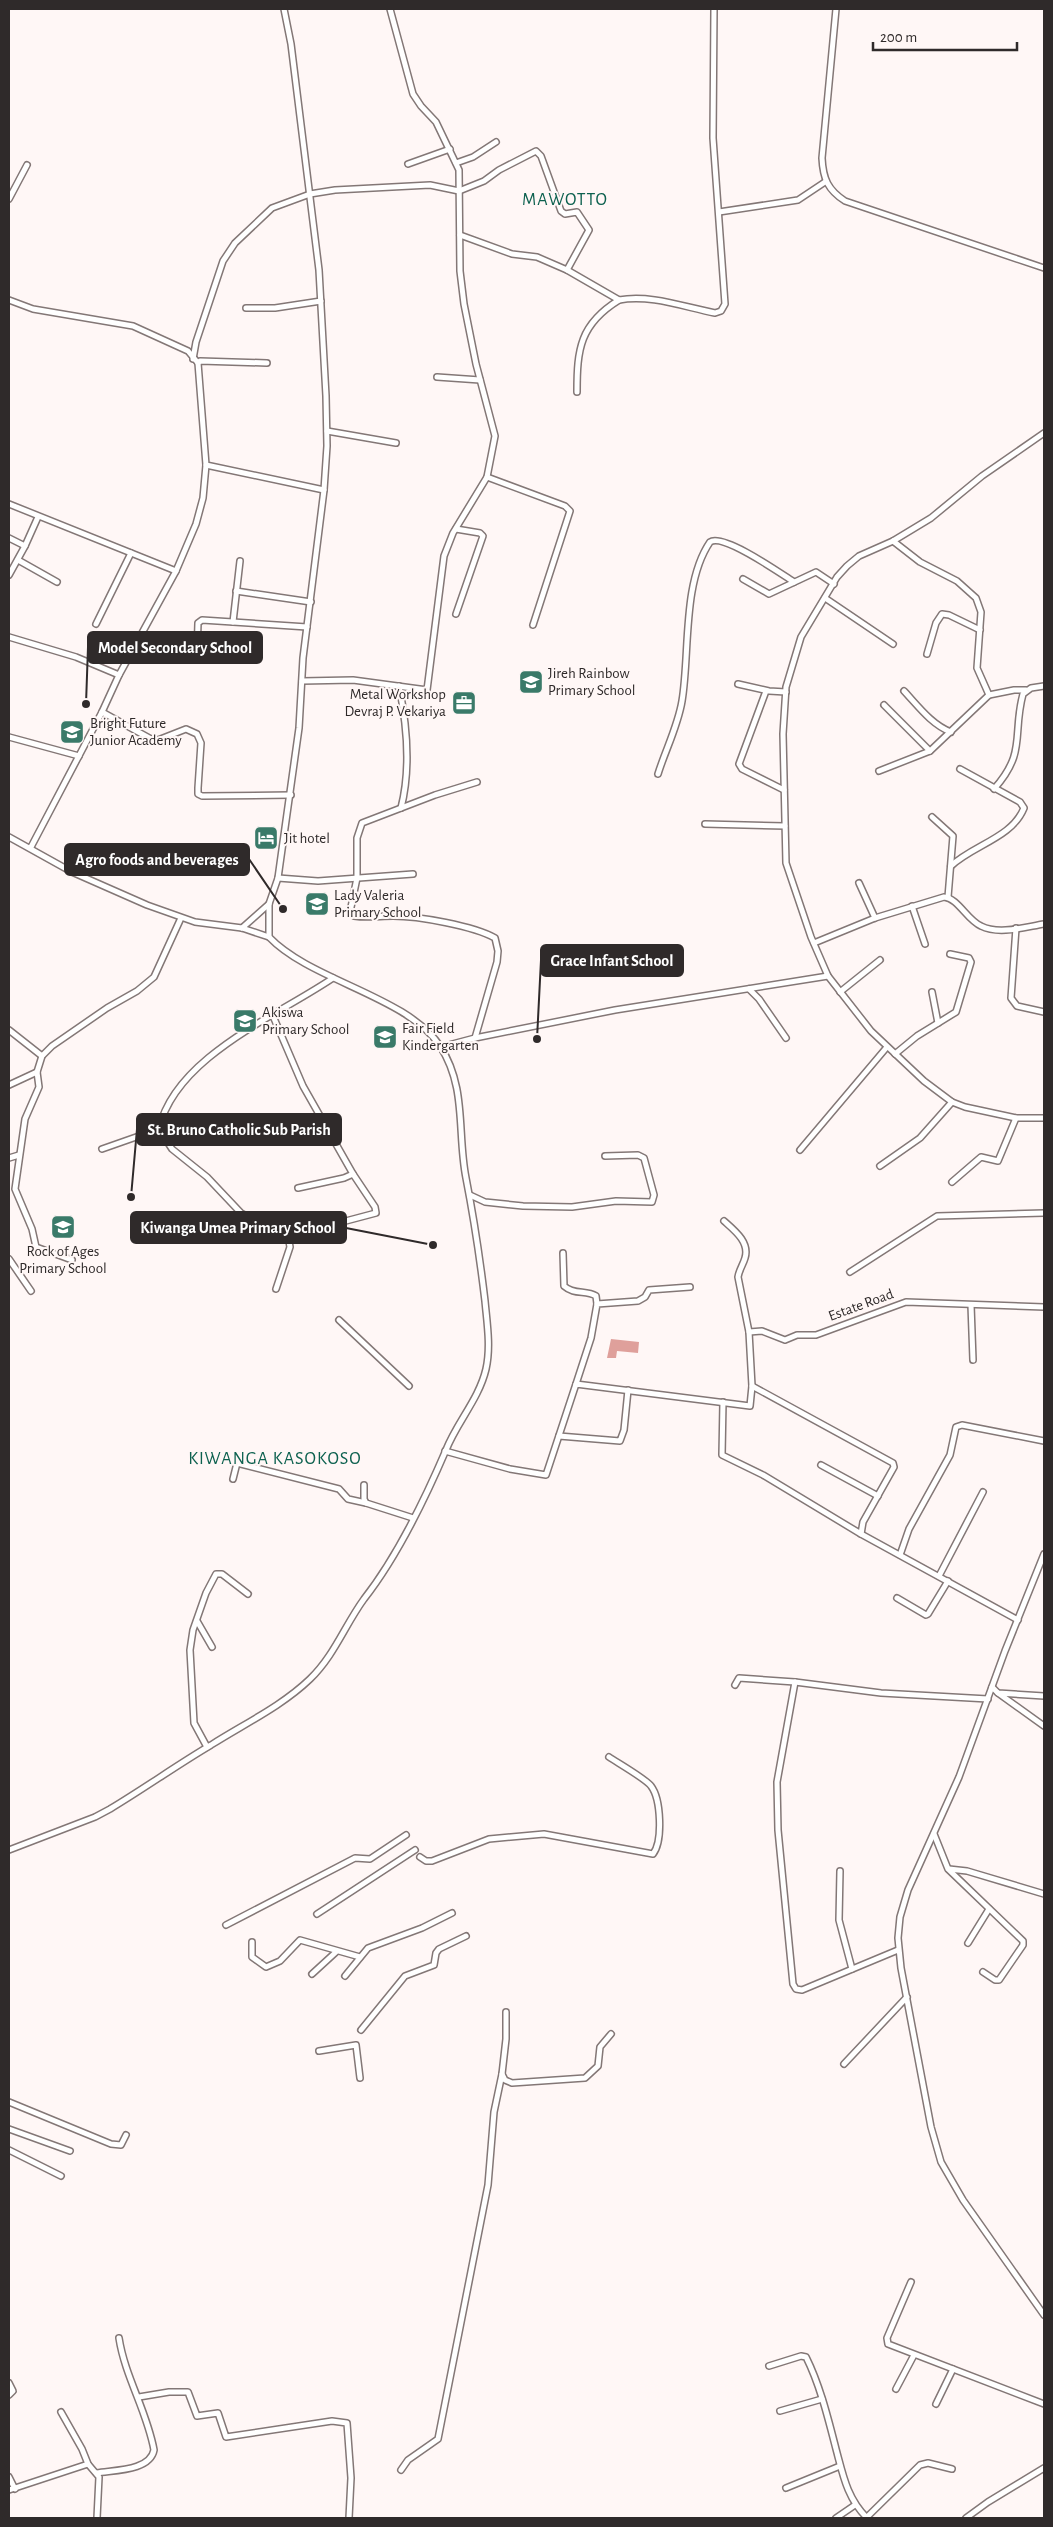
<svg xmlns="http://www.w3.org/2000/svg" width="1053" height="2527" viewBox="0 0 1053 2527" font-family="'Alegreya Sans',sans-serif">
<rect width="100%" height="100%" fill="#fff7f6"/>
<!-- water -->
<path fill="#dfa09b" d="M 611,1339 L 639,1342 L 638,1353 L 617,1351 L 616,1358 L 607,1358 Z"/>
<g fill="none" stroke-linecap="round" stroke-linejoin="round">
<defs>
<g id="minor">
<path d="M 836,9 L 822,158 C 823,179 828,190 845,201 L 1044,268"/>
<path d="M 456,163 L 473,157 L 496,142"/>
<path d="M 408,164 L 450,149"/>
<path d="M 9,199 L 27,165"/>
<path d="M 719,212 L 798,200 L 825,182"/>
<path d="M 460,235 L 512,254 L 537,257 L 567,270 L 619,300 C 580,324 577,349 577,392"/>
<path d="M 9,300 L 33,309 L 133,326 L 188,351 L 198,363 L 206,465 L 324,490"/>
<path d="M 619,300 C 650,294 684,307 715,313 L 721,311 L 725,304 L 713,138 L 714,9"/>
<path d="M 246,308 L 275,308 L 321,301"/>
<path d="M 193,359 L 196,342 L 223,261 L 235,243 L 272,208 L 310,194 L 335,190 L 430,185 L 459,191 L 484,181 L 499,170 L 536,151 L 541,156 L 561,211 L 565,214 L 577,212 L 589,230 L 567,270"/>
<path d="M 198,363 L 200,361 L 267,363"/>
<path d="M 437,377 L 480,380"/>
<path d="M 327,431 L 396,443"/>
<path d="M 1044,433 L 982,476 L 931,518 L 893,541 L 859,556 L 847,566 L 837,577 L 801,637 L 786,687 L 783,734 L 786,863 L 811,937 L 828,976 L 871,1031 L 924,1081 L 952,1102 L 965,1107 L 1016,1118 L 1044,1118"/>
<path d="M 487,477 L 565,506 L 570,511 L 533,625"/>
<path d="M 9,504 L 176,571"/>
<path d="M 9,538 L 25,546"/>
<path d="M 18,560 L 57,582"/>
<path d="M 9,575 L 25,546 L 38,517"/>
<path d="M 743,579 L 769,594 L 816,572 L 834,584"/>
<path d="M 236,591 L 311,602"/>
<path d="M 825,598 L 893,644"/>
<path d="M 456,614 L 483,536 L 480,533 L 456,529"/>
<path d="M 233,622 L 240,561"/>
<path d="M 96,624 L 131,553"/>
<path d="M 9,637 L 76,657 L 119,675"/>
<path d="M 197,654 L 198,623 L 202,620 L 307,627"/>
<path d="M 927,654 L 936,623 L 942,614 L 949,615 L 980,630"/>
<path d="M 302,681 L 353,680 L 427,690 L 444,556 L 453,533 L 487,477 L 495,436 L 476,364 L 464,304 L 460,271 L 459,170 L 436,122 L 421,106 L 413,94 L 390,9"/>
<path d="M 738,684 L 769,691 L 786,692"/>
<path d="M 399,686 C 407,725 411,769 401,808"/>
<path d="M 766,691 L 739,764 L 742,769 L 784,790"/>
<path d="M 904,691 C 918,706 932,725 951,732"/>
<path d="M 989,695 L 1014,690 L 1026,690"/>
<path d="M 884,705 L 930,751"/>
<path d="M 102,712 L 151,739 L 158,740 L 186,729 L 197,734 L 201,743 L 198,788 L 198,794 L 202,796 L 291,795"/>
<path d="M 9,737 L 79,756"/>
<path d="M 879,771 L 930,751 L 989,695 L 977,668 L 981,612 L 976,598 L 957,581 L 920,562 L 893,541"/>
<path d="M 658,774 C 665,751 678,726 682,701 C 690,654 682,583 710,542 C 723,533 780,573 794,582"/>
<path d="M 994,789 C 1027,752 1012,735 1023,694 L 1031,688 L 1044,686"/>
<path d="M 932,817 L 953,836 L 948,897"/>
<path d="M 705,824 L 785,826"/>
<path d="M 9,837 L 72,872 L 147,905 L 195,922 L 242,928 L 269,937"/>
<path d="M 31,847 L 102,712 L 119,675 L 176,571 L 196,524 L 203,498 L 206,465"/>
<path d="M 951,866 C 973,845 1012,838 1024,808 L 1020,802 L 960,769"/>
<path d="M 278,878 L 318,881 L 413,874"/>
<path d="M 859,883 L 875,918"/>
<path d="M 912,906 L 925,944"/>
<path d="M 242,928 L 269,904"/>
<path d="M 1016,928 L 1011,998 L 1017,1006 L 1044,1012"/>
<path d="M 814,943 L 875,918 L 944,897 C 958,898 967,920 981,926 C 999,935 1025,927 1044,924"/>
<path d="M 749,989 L 759,999 L 786,1038"/>
<path d="M 840,992 L 880,960"/>
<path d="M 932,992 L 938,1023"/>
<path d="M 273,1016 L 303,1086 L 353,1174 L 344,1178 L 298,1188"/>
<path d="M 9,1030 L 42,1056"/>
<path d="M 475,1038 L 497,962 L 498,951 L 495,938 C 474,926 418,916 393,916 C 380,916 367,918 354,916 L 350,912 L 357,878 L 357,838 L 362,823 L 435,795 L 477,782"/>
<path d="M 441,1047 L 475,1038 L 615,1010 L 828,976"/>
<path d="M 895,1054 L 917,1036 L 956,1012 L 971,962 L 969,958 L 950,954"/>
<path d="M 37,1072 L 39,1087 L 25,1119 L 15,1189 L 32,1229 L 36,1247 L 72,1260"/>
<path d="M 9,1085 L 37,1072 L 42,1056 L 52,1046 L 107,1008 L 137,991 L 154,977 L 181,918"/>
<path d="M 102,1149 L 159,1129"/>
<path d="M 800,1150 L 887,1047"/>
<path d="M 9,1158 L 19,1155"/>
<path d="M 880,1166 L 920,1138 L 952,1102"/>
<path d="M 952,1182 L 981,1157 L 998,1161 L 1016,1118"/>
<path d="M 470,1195 L 485,1202 L 523,1206 L 572,1207 L 616,1201 L 652,1202 L 654,1195 L 644,1158 L 638,1155 L 605,1156"/>
<path d="M 724,1221 C 734,1230 750,1242 745,1258 C 743,1265 739,1270 738,1277 L 749,1332 L 752,1386"/>
<path d="M 287,1239 L 308,1231 L 376,1213 L 375,1207 L 353,1174"/>
<path d="M 563,1253 L 564,1286 C 574,1295 586,1290 596,1296 L 597,1304"/>
<path d="M 9,1259 L 31,1291"/>
<path d="M 850,1272 L 937,1216 L 1044,1213"/>
<path d="M 276,1289 L 290,1247 L 289,1241 L 284,1236 L 241,1213 L 207,1177 L 172,1149 L 159,1129 C 175,1057 277,1016 333,978"/>
<path d="M 971,1305 L 973,1360"/>
<path d="M 339,1320 L 409,1386"/>
<path d="M 749,1332 L 762,1331 L 785,1340 L 797,1335 L 816,1335 L 906,1302 L 1044,1307"/>
<path d="M 576,1384 L 591,1338 L 597,1304 L 638,1301 L 645,1297 L 649,1290 L 690,1287"/>
<path d="M 723,1402 L 722,1455 L 763,1475 L 861,1534 L 1018,1620"/>
<path d="M 559,1436 L 620,1441 L 624,1430 L 628,1390"/>
<path d="M 445,1451 L 510,1469 L 546,1475 L 576,1384 L 750,1406 L 752,1386 L 893,1463 L 894,1467 L 863,1522 L 861,1534"/>
<path d="M 821,1465 L 878,1496"/>
<path d="M 233,1479 L 237,1463 L 339,1489 L 348,1499 L 366,1503"/>
<path d="M 364,1485 L 364,1499 L 366,1503 L 413,1518"/>
<path d="M 1044,1554 L 1005,1651 L 959,1777 L 908,1890 L 900,1917 L 898,1938 L 901,1968 L 931,2127 L 941,2162 L 963,2200 L 1044,2315"/>
<path d="M 900,1555 L 909,1529 L 950,1455 L 956,1427 L 962,1425 L 1044,1441"/>
<path d="M 939,1576 L 983,1492"/>
<path d="M 897,1598 L 926,1615 L 928,1614 L 948,1581"/>
<path d="M 197,1621 L 212,1647"/>
<path d="M 795,1682 L 777,1782 L 778,1830 L 793,1984 L 796,1989 L 802,1990 L 898,1950"/>
<path d="M 735,1685 L 739,1678 L 795,1682 L 881,1693 L 988,1699"/>
<path d="M 992,1687 L 998,1693 L 1044,1696"/>
<path d="M 998,1693 L 1044,1726"/>
<path d="M 207,1747 L 194,1723 L 190,1650 L 193,1630 L 206,1593 L 216,1574 L 222,1574 L 248,1594"/>
<path d="M 934,1834 L 948,1869 L 1023,1941 L 1023,1945 L 999,1980 L 995,1980 L 983,1972"/>
<path d="M 9,1850 L 95,1817 L 110,1809 C 145,1788 177,1765 211,1745 C 244,1724 282,1706 310,1679 C 334,1656 345,1625 364,1599 C 397,1557 425,1499 446,1450 C 457,1422 479,1399 486,1369 C 491,1347 487,1323 485,1301 C 480,1259 474,1219 466,1178 C 457,1133 467,1087 440,1046 C 407,996 311,981 269,937 L 269,904 L 278,878 L 299,728 L 303,658 L 324,490 L 327,446 L 326,396 L 319,270 L 291,44 L 284,9"/>
<path d="M 420,1857 L 426,1861 L 432,1861 L 489,1839 L 544,1834 L 653,1854 C 663,1841 661,1799 651,1786 C 646,1779 618,1763 609,1757"/>
<path d="M 949,1869 L 967,1871 L 1044,1894"/>
<path d="M 840,1871 L 839,1920 L 852,1969"/>
<path d="M 317,1914 L 415,1850"/>
<path d="M 226,1925 L 355,1858 L 370,1859 L 406,1835"/>
<path d="M 252,1942 L 252,1957 L 266,1967 L 280,1961 L 300,1940 L 360,1957"/>
<path d="M 968,1943 L 989,1909"/>
<path d="M 312,1974 L 336,1952"/>
<path d="M 345,1976 L 368,1948 L 422,1928 L 452,1913"/>
<path d="M 506,2012 L 506,2039 L 502,2074 L 505,2080 L 512,2083 L 585,2078 L 598,2066 L 600,2047 L 611,2034"/>
<path d="M 361,2030 L 405,1976 L 434,1965 L 436,1953 L 439,1949 L 466,1936"/>
<path d="M 319,2051 L 356,2045 L 360,2078"/>
<path d="M 844,2064 L 907,1997"/>
<path d="M 9,2102 L 111,2144 L 121,2145 L 126,2135"/>
<path d="M 9,2129 L 70,2151"/>
<path d="M 9,2150 L 61,2176"/>
<path d="M 911,2282 L 887,2338 L 888,2344 L 1044,2404"/>
<path d="M 769,2366 L 801,2356 L 806,2357 C 820,2385 828,2418 836,2449 C 843,2475 847,2498 867,2518"/>
<path d="M 9,2383 L 13,2391 L 9,2395"/>
<path d="M 896,2389 L 914,2355"/>
<path d="M 139,2397 L 169,2392 L 188,2392 L 197,2416 L 218,2413 L 226,2437 L 332,2421 L 347,2423 L 351,2478 L 349,2518"/>
<path d="M 936,2404 L 953,2369"/>
<path d="M 780,2411 L 822,2399"/>
<path d="M 61,2412 L 82,2449 L 88,2464 L 99,2477 L 97,2518"/>
<path d="M 401,2470 L 408,2460 L 438,2439 L 488,2185 L 494,2112 L 502,2074"/>
<path d="M 97,2473 C 114,2470 150,2471 154,2450 C 147,2411 125,2377 119,2338"/>
<path d="M 9,2477 L 15,2489"/>
<path d="M 786,2488 L 840,2466"/>
<path d="M 9,2490 L 88,2464"/>
<path d="M 836,2518 L 855,2505"/>
<path d="M 866,2518 L 920,2465 L 928,2463 L 952,2469"/>
<path d="M 966,2518 L 988,2502 L 1044,2468"/>
</g>
</defs>
<!-- minor casing -->
<use href="#minor" stroke="#837776" stroke-width="8"/>
<!-- minor -->
<use href="#minor" stroke="#fff" stroke-width="5"/>
</g>
<!-- icons -->
<defs>
<symbol id="school-square" viewBox="-11 -11 22 22"><rect x="-9" y="-9" width="18" height="18" rx="4" fill="#3a7a69" stroke="#fff7f6"/><path d="M0-5L7-2L0 1L-7-2ZM-4 1L0 2.5L4 1V4Q0 6-4 4Z" fill="#fff"/></symbol>
<symbol id="office-square" viewBox="-11 -11 22 22"><rect x="-9" y="-9" width="18" height="18" rx="4" fill="#3a7a69" stroke="#fff7f6"/><path d="M-6-3h4V-5.5h4V-3h4V5H-6ZM-1-4.5V-3h2v-1.5ZM-6 0V1H6V0Z" fill="#fff"/></symbol>
<symbol id="hotel-square" viewBox="-11 -11 22 22"><rect x="-9" y="-9" width="18" height="18" rx="4" fill="#3a7a69" stroke="#fff7f6"/><path d="M-6-4.5h1.5V1H6V5H4.5V3h-9V5H-6ZM-4 0a1.8 1.8 0 1 1 3.6 0ZM.5 0V-2.5h3Q6-2.5 6 0Z" fill="#fff"/></symbol>
</defs>
<g fill-rule="evenodd">
<use href="#school-square" x="517" y="668" width="28" height="28"/>
<use href="#office-square" x="450" y="689" width="28" height="28"/>
<use href="#school-square" x="58" y="718" width="28" height="28"/>
<use href="#hotel-square" x="252" y="824" width="28" height="28"/>
<use href="#school-square" x="303" y="890" width="28" height="28"/>
<use href="#school-square" x="231" y="1007" width="28" height="28"/>
<use href="#school-square" x="371" y="1023" width="28" height="28"/>
<use href="#school-square" x="49" y="1213" width="28" height="28"/>
</g>
<g text-anchor="middle" dominant-baseline="central" stroke-width="4" stroke-linejoin="round" paint-order="stroke">
<!-- poi labels -->
<g font-size="15" fill="#2f2a2a" stroke="#fff7f6" text-anchor="start">
<text x="548" y="673">Jireh Rainbow<tspan x="548" dy="17">Primary School</tspan></text>
<text x="446" y="694" text-anchor="end">Metal Workshop<tspan x="446" dy="17">Devraj P. Vekariya</tspan></text>
<text x="90" y="723">Bright Future<tspan x="90" dy="17">Junior Academy</tspan></text>
<text x="284" y="838">Jit hotel</text>
<text x="334" y="895">Lady Valeria<tspan x="334" dy="17">Primary School</tspan></text>
<text x="262" y="1012">Akiswa<tspan x="262" dy="17">Primary School</tspan></text>
<text x="402" y="1028">Fair Field<tspan x="402" dy="17">Kindergarten</tspan></text>
<text x="63" y="1251" text-anchor="middle">Rock of Ages<tspan x="63" dy="17">Primary School</tspan></text>
</g>
<!-- street labels -->
<g font-size="15" fill="#2f2a2a" stroke="#fff7f6">
<text transform="translate(861 1305) rotate(-20)">Estate Road</text>
</g>
<!-- quarter labels -->
<g font-size="18" letter-spacing="1" fill="#0d614f" stroke="#fff7f6">
<text x="565" y="200">MAWOTTO</text>
<text x="275" y="1459">KIWANGA KASOKOSO</text>
</g>
</g>
<!-- callouts -->
<path fill="none" stroke="#2f2a2a" stroke-width="2" d="M86 704L88 647M283 909L249 859M537 1039L541 960M131 1197L137 1129M433 1245L346 1228"/>
<g fill="#2f2a2a" stroke="#fff7f6" stroke-width="2">
<circle cx="86" cy="704" r="5"/>
<circle cx="283" cy="909" r="5"/>
<circle cx="537" cy="1039" r="5"/>
<circle cx="131" cy="1197" r="5"/>
<circle cx="433" cy="1245" r="5"/>
</g>
<g fill="#2f2a2a" stroke="#2f2a2a" stroke-width="2">
<rect x="88" y="632" width="174" height="31" rx="5"/>
<rect x="65" y="844" width="184" height="31" rx="5"/>
<rect x="541" y="945" width="142" height="31" rx="5"/>
<rect x="137" y="1114" width="204" height="31" rx="5"/>
<rect x="131" y="1212" width="215" height="31" rx="5"/>
</g>
<g font-size="16" text-anchor="middle" font-weight="bold" fill="#fff">
<text x="175" y="653">Model Secondary School</text>
<text x="157" y="865">Agro foods and beverages</text>
<text x="612" y="966">Grace Infant School</text>
<text x="239" y="1135">St. Bruno Catholic Sub Parish</text>
<text x="238" y="1233">Kiwanga Umea Primary School</text>
</g>
<!-- border -->
<rect width="1053" height="2527" fill="none" stroke="#2f2a2a" stroke-width="20"/>
<!-- scale -->
<path d="M873 42v8h144v-8" fill="none" stroke="#2f2a2a" stroke-width="2.5"/>
<text x="880" y="42" font-size="15" fill="#2f2a2a" stroke="#fff7f6" stroke-width="4" paint-order="stroke">200 m</text>
</svg>
